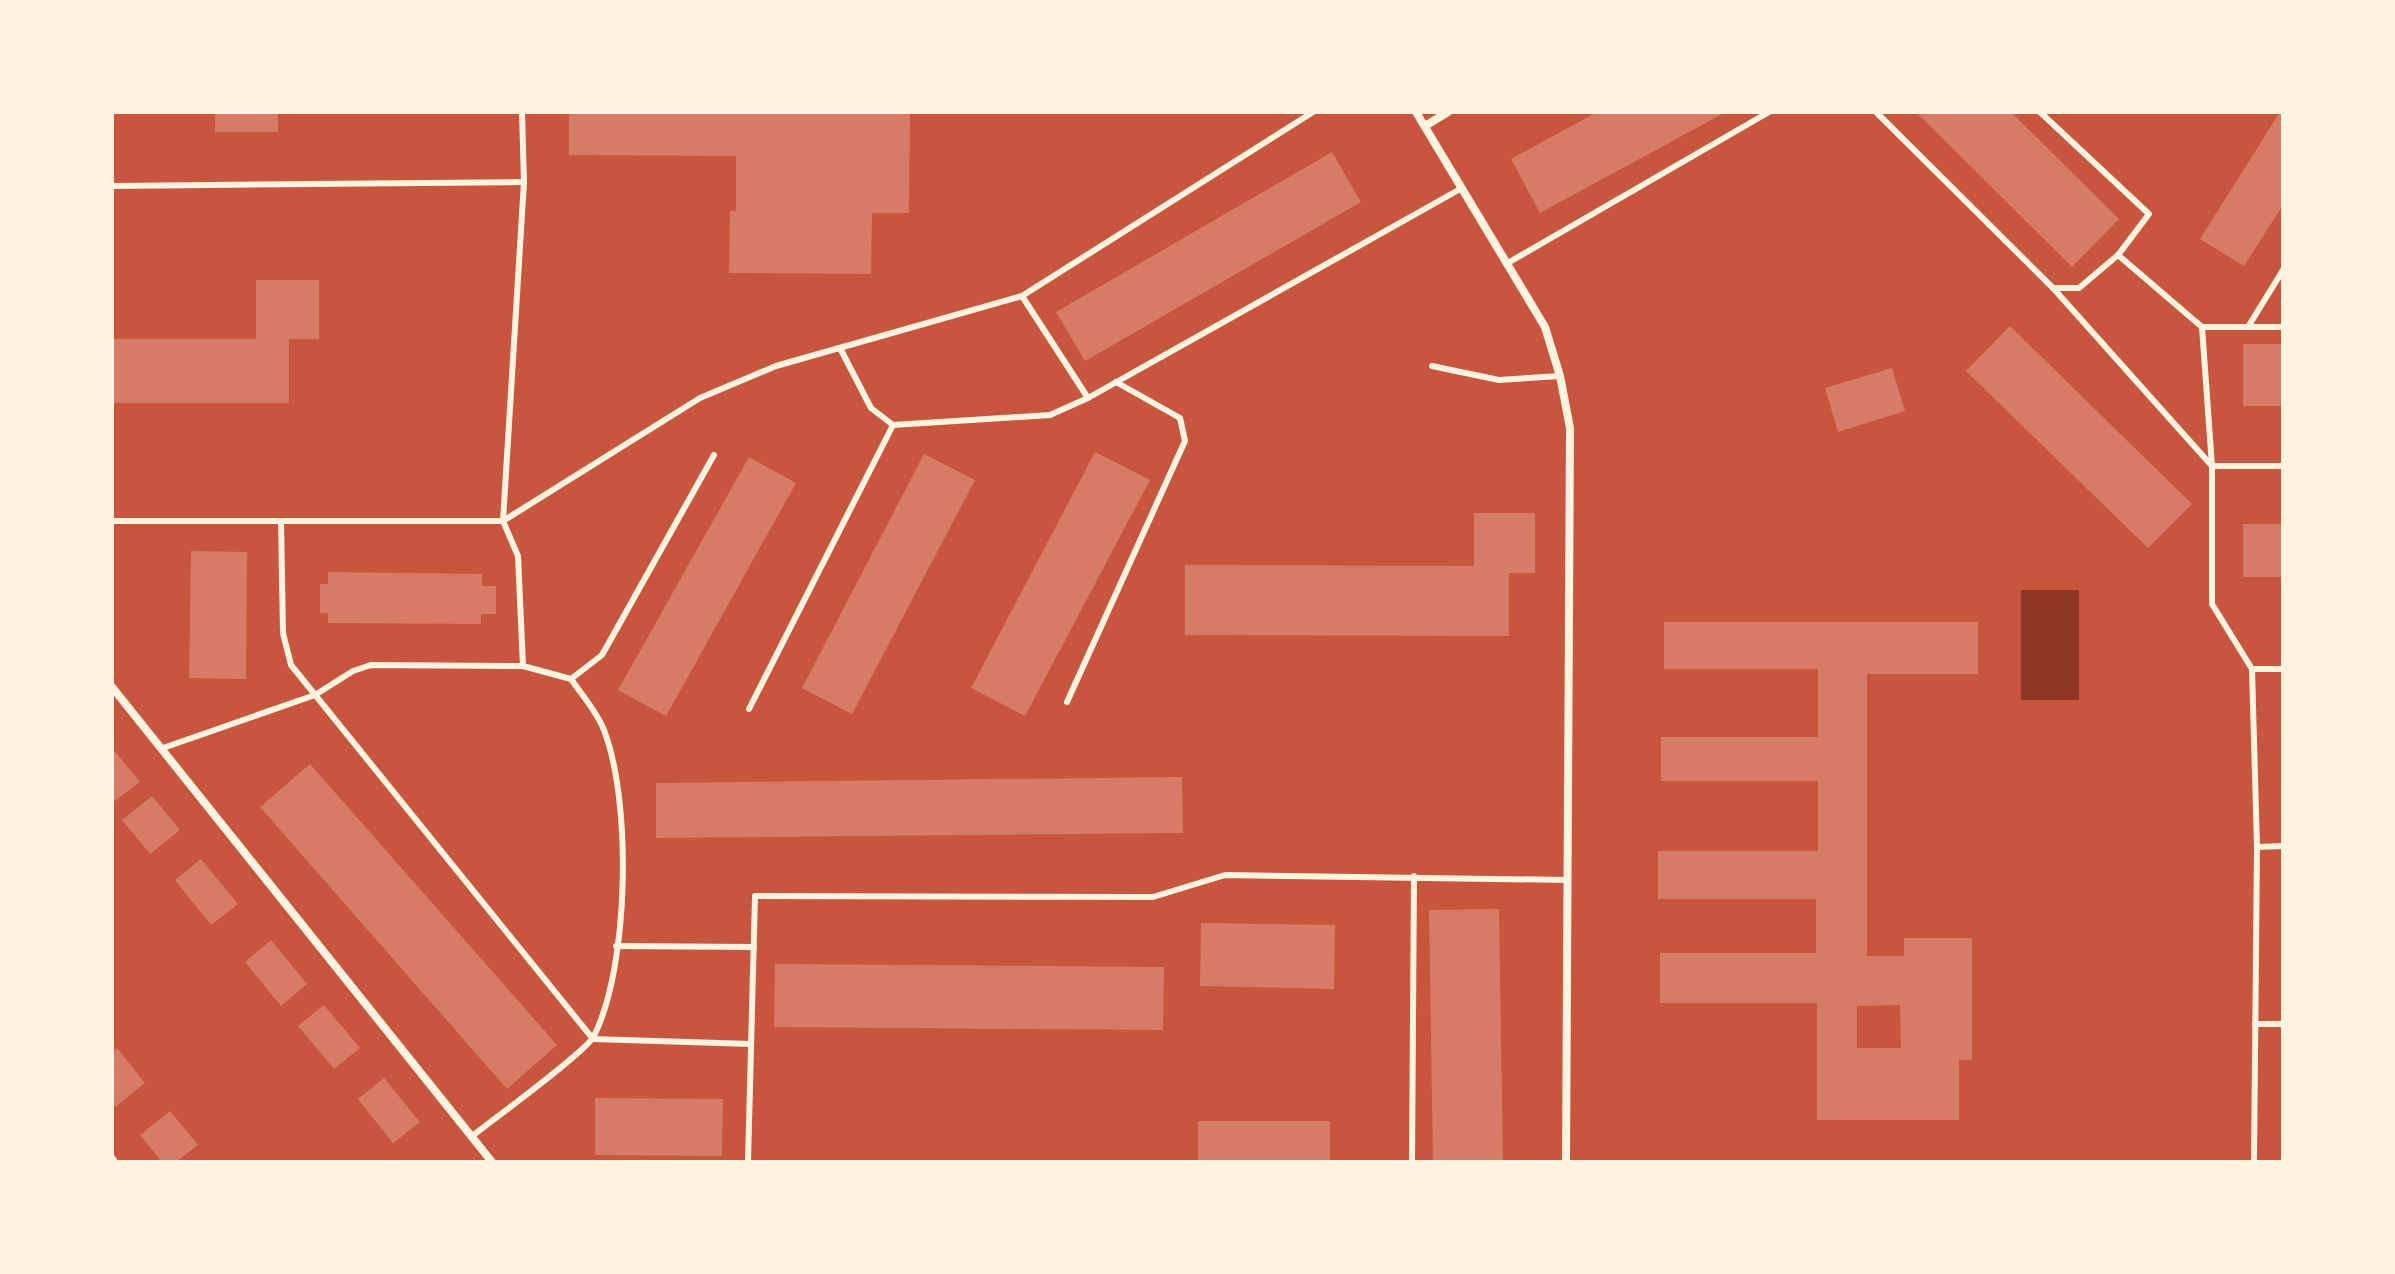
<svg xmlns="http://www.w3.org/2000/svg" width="2395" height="1274" viewBox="0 0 2395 1274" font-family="Merriweather,serif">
<rect width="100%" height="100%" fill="#c8553d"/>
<!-- water -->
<rect fill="#8f3625" x="2021" y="590" width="58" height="110"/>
<!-- building -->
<g fill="#d67c66" fill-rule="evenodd">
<rect x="215" y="112" width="63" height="20"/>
<path d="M 569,112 L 910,112 L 909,213 L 872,213 L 871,274 L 729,273 L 730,211 L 736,211 L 736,156 L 569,155 Z"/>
<path d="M 1597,112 L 1726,112 L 1540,213 L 1511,159 Z"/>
<path d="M 1916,112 L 2011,112 L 2119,219 L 2072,267 Z"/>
<path d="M 2280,112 L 2283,112 L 2283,205 L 2244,266 L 2200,239 Z"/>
<path d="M 1332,152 L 1361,202 L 1085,361 L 1056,312 Z"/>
<path d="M 256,280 L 319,280 L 319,339 L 289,339 L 289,403 L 112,403 L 112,339 L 256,339 Z"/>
<path d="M 2010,326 L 2192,504 L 2148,548 L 1966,371 Z"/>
<rect x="2243" y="344" width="40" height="62"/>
<path d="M 1892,368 L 1905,411 L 1838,432 L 1825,388 Z"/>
<path d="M 1095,452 L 1150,480 L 1025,716 L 971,688 Z"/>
<path d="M 924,454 L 975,480 L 852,714 L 802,688 Z"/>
<path d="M 749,457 L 796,483 L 666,716 L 618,690 Z"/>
<path d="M 1474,513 L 1535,513 L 1535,573 L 1509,573 L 1509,636 L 1185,635 L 1185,565 L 1474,566 Z"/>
<rect x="2243" y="524" width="40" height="53"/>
<path d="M 191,551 L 247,552 L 246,679 L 189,678 Z"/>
<path d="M 328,572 L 482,574 L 482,586 L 496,586 L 496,614 L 481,614 L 481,624 L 328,623 L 328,613 L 320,613 L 320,584 L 328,584 Z"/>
<path d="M 1664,622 L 1978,622 L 1978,674 L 1867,674 L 1867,956 L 1904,956 L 1904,938 L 1972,938 L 1972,1060 L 1959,1060 L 1959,1120 L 1817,1120 L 1817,1003 L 1660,1003 L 1660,953 L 1816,953 L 1816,899 L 1658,899 L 1658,851 L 1818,851 L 1818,781 L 1661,781 L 1661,737 L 1818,737 L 1818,669 L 1664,669 ZM 1900,1005 L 1901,1048 L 1857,1048 L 1857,1006 Z"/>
<path d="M 112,748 L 140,782 L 112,803 Z"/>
<path d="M 310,764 L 557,1045 L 507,1089 L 260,807 Z"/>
<path d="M 1182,777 L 1183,833 L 656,838 L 656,783 Z"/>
<path d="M 152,796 L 180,830 L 150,854 L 122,820 Z"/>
<path d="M 201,859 L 238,904 L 211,925 L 175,880 Z"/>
<path d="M 1499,909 L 1503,1162 L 1433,1162 L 1429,910 Z"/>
<path d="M 1201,923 L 1335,925 L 1334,989 L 1200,986 Z"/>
<path d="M 271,940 L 307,984 L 281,1006 L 245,962 Z"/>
<path d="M 775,964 L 1164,967 L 1163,1030 L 774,1027 Z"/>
<path d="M 324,1005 L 360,1048 L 334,1069 L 298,1026 Z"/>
<path d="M 117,1048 L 145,1083 L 115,1107 L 112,1103 L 112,1053 Z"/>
<path d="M 384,1078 L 420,1122 L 393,1143 L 358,1099 Z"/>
<path d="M 595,1098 L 723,1099 L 722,1156 L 595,1155 Z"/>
<path d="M 170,1111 L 198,1145 L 176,1162 L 162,1162 L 140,1135 Z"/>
<rect x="1198" y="1121" width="132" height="41"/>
</g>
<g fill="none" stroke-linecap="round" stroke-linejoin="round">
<!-- service -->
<g stroke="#fff3e0" stroke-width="6">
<path d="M 1876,112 L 2053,288 L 2079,288 L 2118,255"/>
<path d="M 2040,112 L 2149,214 L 2118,255 L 2202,327 L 2212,466 L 2212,604 L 2252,669 L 2257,847 L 2254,1162"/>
<path d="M 112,186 L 524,182"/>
<path d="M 1506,264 L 1769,112"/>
<path d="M 2053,288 L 2212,466 L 2283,466"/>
<path d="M 1022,296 L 1088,398 L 1462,188"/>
<path d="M 2202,327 L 2283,327"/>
<path d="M 2248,327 L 2283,270"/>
<path d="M 840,348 L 871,408 L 893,425 L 1050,415 L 1088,398"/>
<path d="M 1432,366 L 1499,380 L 1560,376"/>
<path d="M 112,521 L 503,521 L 524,182 L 522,112"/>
<path d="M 281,521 L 283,633 L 291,665 L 593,1039 L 751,1044"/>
<path d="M 523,666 L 571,679 L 602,655 L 714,455"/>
<path d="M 2252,669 L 2283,669"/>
<path d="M 1067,702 L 1185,441 L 1180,418 L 1116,382"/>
<path d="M 749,709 L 893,425"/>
<path d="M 163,748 L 315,695 L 353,671 L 371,665 L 523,666 L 518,556 L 503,521 L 700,398 L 776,366 L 1022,296 L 1313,112"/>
<path d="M 2257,847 L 2283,846"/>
<path d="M 616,946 L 754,947"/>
<path d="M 2255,1024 L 2283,1024"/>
<path d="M 471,1137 C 491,1121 586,1052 594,1036 C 629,966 632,803 604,730 C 597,712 582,695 571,679"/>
<path d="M 748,1162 L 755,896 L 1153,897 L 1225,875 L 1567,880"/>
<path d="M 1412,1162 L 1414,876"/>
</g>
<!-- minor -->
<g stroke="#fff3e0" stroke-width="8">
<path d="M 1416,112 L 1545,327 L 1560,376 L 1570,428 L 1566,1162"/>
<path d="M 1425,126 L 1448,112"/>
<path d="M 112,687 L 492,1162"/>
<path d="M 112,1159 L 114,1162"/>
</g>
</g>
<!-- border -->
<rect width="2395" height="1274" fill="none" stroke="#fff3e0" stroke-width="228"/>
</svg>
